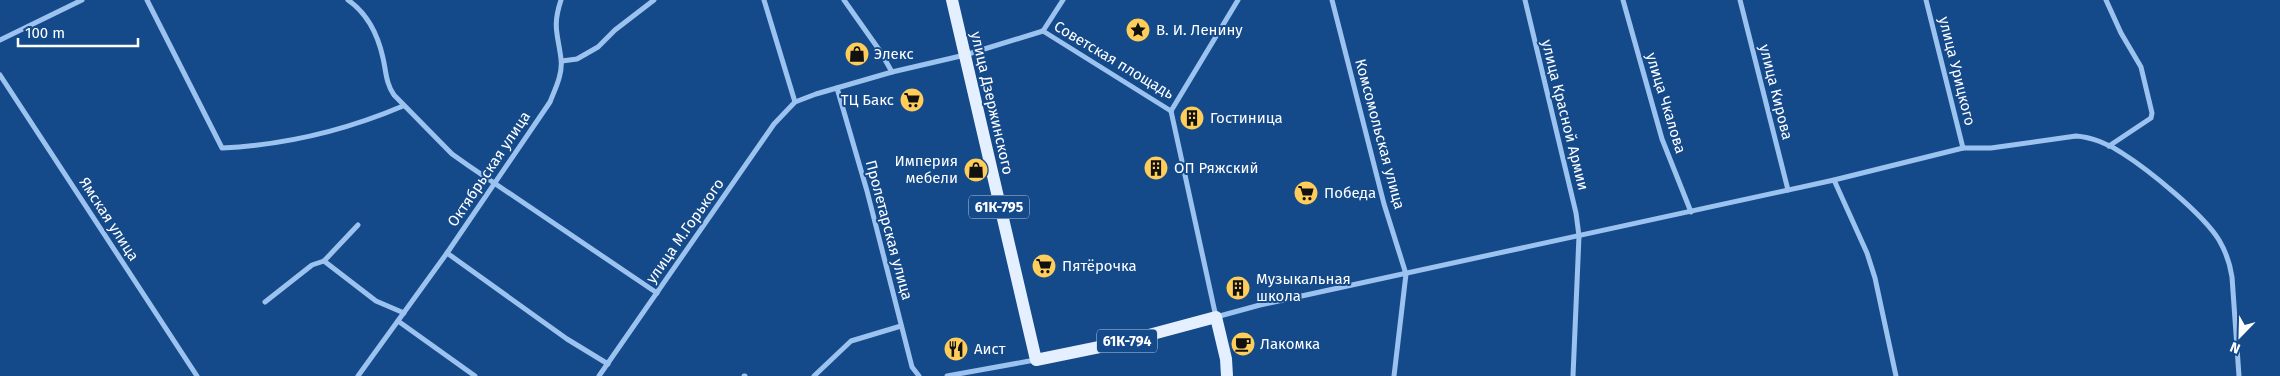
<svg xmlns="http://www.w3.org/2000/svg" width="2280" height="376" viewBox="0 0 2280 376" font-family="'Fira Sans',sans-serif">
<rect width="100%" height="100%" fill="#154a8a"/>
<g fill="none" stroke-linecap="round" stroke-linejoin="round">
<!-- minor -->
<g stroke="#9cc3ef" stroke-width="5">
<path d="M 147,0 L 222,148 C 286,145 344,131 403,106"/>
<path d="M 348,0 C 368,14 378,35 383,58 C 386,71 386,84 394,95 L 452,154 L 469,166 L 657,293"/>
<path d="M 764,0 L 795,102"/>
<path d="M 844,0 L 880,51 L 892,72"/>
<path d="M 1332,0 L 1384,204 L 1406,274 L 1394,376"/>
<path d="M 1525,0 L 1576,213 L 1579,236 L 1573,376"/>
<path d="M 1623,0 L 1662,139 L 1691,212"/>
<path d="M 1740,0 L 1788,190"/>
<path d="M 1926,0 L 1963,148"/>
<path d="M 2106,0 L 2121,33 L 2141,67 L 2152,113 L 2151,118 L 2109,146"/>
<path d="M 1043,31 L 1171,111"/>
<path d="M 1043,31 L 1063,0"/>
<path d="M 0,40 L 82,0"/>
<path d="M 562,61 L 577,59 L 598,47 L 615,30 L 654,0"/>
<path d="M 0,75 L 197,376"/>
<path d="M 837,88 L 867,191 L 912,367 L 919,376"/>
<path d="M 1171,111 L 1216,317 L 1260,305 L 1834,180 L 1963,148 L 1991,148 L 2076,136 C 2091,137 2109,144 2122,153 C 2149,170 2203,214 2219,240 C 2226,252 2230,263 2232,277 L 2239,376"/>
<path d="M 1171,111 L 1238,0"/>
<path d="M 1834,180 L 1867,253 L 1875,278 L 1896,376"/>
<path d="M 447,253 L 567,339 L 608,364"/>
<path d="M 324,261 L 376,301 L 404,313"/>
<path d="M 265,302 L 312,265 L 324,261 L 358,225"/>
<path d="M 398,321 L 475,376"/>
<path d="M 358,376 L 447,253 L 550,102 C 555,89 563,74 561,59 C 558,34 552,27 561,0"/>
<path d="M 599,376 L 774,124 L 795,102 L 816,94 L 892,72 L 965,55 L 1043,31"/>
<path d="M 744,376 L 745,376"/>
<path d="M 814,376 L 851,341 L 901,326"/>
<path d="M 947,376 L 1035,360"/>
</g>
<!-- primary -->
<path stroke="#e4efff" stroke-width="12" d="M 952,0 L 1036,360 L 1119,343 L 1216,317 L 1226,359 L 1227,376"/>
</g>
<!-- icons -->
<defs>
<symbol id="sight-disc" viewBox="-11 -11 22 22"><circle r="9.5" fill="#ffcd5a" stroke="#154a8a"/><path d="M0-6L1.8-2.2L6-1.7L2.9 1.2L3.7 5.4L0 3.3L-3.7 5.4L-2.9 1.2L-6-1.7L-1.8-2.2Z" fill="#111"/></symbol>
<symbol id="shop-disc" viewBox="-11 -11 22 22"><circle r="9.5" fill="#ffcd5a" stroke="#154a8a"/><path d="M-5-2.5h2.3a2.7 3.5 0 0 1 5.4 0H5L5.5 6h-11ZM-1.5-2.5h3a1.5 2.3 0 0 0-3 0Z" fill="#111"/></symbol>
<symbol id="supermarket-disc" viewBox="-11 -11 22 22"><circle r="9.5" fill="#ffcd5a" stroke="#154a8a"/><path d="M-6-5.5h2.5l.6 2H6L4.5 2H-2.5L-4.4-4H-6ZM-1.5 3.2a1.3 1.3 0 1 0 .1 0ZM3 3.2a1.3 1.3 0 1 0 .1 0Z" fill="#111"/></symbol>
<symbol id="building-disc" viewBox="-11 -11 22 22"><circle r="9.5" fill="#ffcd5a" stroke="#154a8a"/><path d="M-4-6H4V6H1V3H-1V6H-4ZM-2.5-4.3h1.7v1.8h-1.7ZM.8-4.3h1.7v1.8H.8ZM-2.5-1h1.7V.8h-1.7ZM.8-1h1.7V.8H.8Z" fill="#111"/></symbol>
<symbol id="cafe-disc" viewBox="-11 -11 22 22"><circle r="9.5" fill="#ffcd5a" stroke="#154a8a"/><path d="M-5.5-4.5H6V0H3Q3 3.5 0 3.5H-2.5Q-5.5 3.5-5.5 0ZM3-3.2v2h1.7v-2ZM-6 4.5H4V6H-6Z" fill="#111"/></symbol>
<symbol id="restaurant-disc" viewBox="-11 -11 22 22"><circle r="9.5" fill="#ffcd5a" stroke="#154a8a"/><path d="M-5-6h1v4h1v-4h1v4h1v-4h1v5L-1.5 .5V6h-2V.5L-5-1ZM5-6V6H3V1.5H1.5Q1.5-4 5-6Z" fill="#111"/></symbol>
</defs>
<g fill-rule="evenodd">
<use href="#sight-disc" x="1124" y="16" width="28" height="28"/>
<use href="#shop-disc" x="843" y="40" width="28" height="28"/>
<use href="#supermarket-disc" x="898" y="86" width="28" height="28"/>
<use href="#building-disc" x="1178" y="104" width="28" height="28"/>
<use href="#building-disc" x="1142" y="154" width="28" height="28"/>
<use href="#shop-disc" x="962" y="156" width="28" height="28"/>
<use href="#supermarket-disc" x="1292" y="179" width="28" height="28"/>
<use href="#supermarket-disc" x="1030" y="252" width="28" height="28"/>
<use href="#building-disc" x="1224" y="274" width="28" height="28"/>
<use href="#cafe-disc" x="1229" y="330" width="28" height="28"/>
<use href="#restaurant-disc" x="942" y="335" width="28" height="28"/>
</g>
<g text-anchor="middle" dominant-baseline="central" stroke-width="4" stroke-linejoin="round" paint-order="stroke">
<!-- shield labels -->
<g fill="#154a8a" stroke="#b9c9dc" stroke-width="1">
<rect x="969" y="195.5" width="60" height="23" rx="4"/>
<rect x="1097" y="329.5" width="60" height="23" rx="4"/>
</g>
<g font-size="14" font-weight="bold" fill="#fff">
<text x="999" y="207">61К-795</text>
<text x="1127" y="341">61К-794</text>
</g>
<!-- poi labels -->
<g font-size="15" fill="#fff" stroke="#154a8a" text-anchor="start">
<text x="1156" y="30">В. И. Ленину</text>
<text x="874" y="54">Элекс</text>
<text x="894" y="100" text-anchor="end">ТЦ Бакс</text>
<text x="1210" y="118">Гостиница</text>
<text x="958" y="161" text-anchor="end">Империя<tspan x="958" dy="17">мебели</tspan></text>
<text x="1174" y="168">ОП Ряжский</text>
<text x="1324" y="193">Победа</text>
<text x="1062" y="266">Пятёрочка</text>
<text x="1256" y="279">Музыкальная<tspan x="1256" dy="17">школа</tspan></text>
<text x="1260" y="344">Лакомка</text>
<text x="974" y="349">Аист</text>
</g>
<!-- street labels -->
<g font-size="15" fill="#fff" stroke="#154a8a">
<text transform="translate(1114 60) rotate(31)">Советская площадь</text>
<text transform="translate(1957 71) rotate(76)">улица Урицкого</text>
<text transform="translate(1776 92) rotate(76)">улица Кирова</text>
<text transform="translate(992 103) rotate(77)">улица Дзержинского</text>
<text transform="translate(1666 103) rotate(73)">улица Чкалова</text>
<text transform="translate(1565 115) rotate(76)">улица Красной Армии</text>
<text transform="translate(1380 134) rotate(75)">Комсомольская улица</text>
<text transform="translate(489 169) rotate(-56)">Октябрьская улица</text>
<text transform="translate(109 219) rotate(57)">Ямская улица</text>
<text transform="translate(889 230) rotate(75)">Пролетарская улица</text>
<text transform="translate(685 231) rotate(-55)">улица М.Горького</text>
</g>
</g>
<!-- north arrow -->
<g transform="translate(2240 336) rotate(203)" stroke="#154a8a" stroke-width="4" paint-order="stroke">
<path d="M0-4L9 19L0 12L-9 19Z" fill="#ffffff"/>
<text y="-8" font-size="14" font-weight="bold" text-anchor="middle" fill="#ffffff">N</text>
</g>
<!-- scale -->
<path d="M18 38v8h120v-8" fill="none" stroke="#ffffff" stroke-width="2.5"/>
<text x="25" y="38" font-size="15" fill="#ffffff" stroke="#154a8a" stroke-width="4" paint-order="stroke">100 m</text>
</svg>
